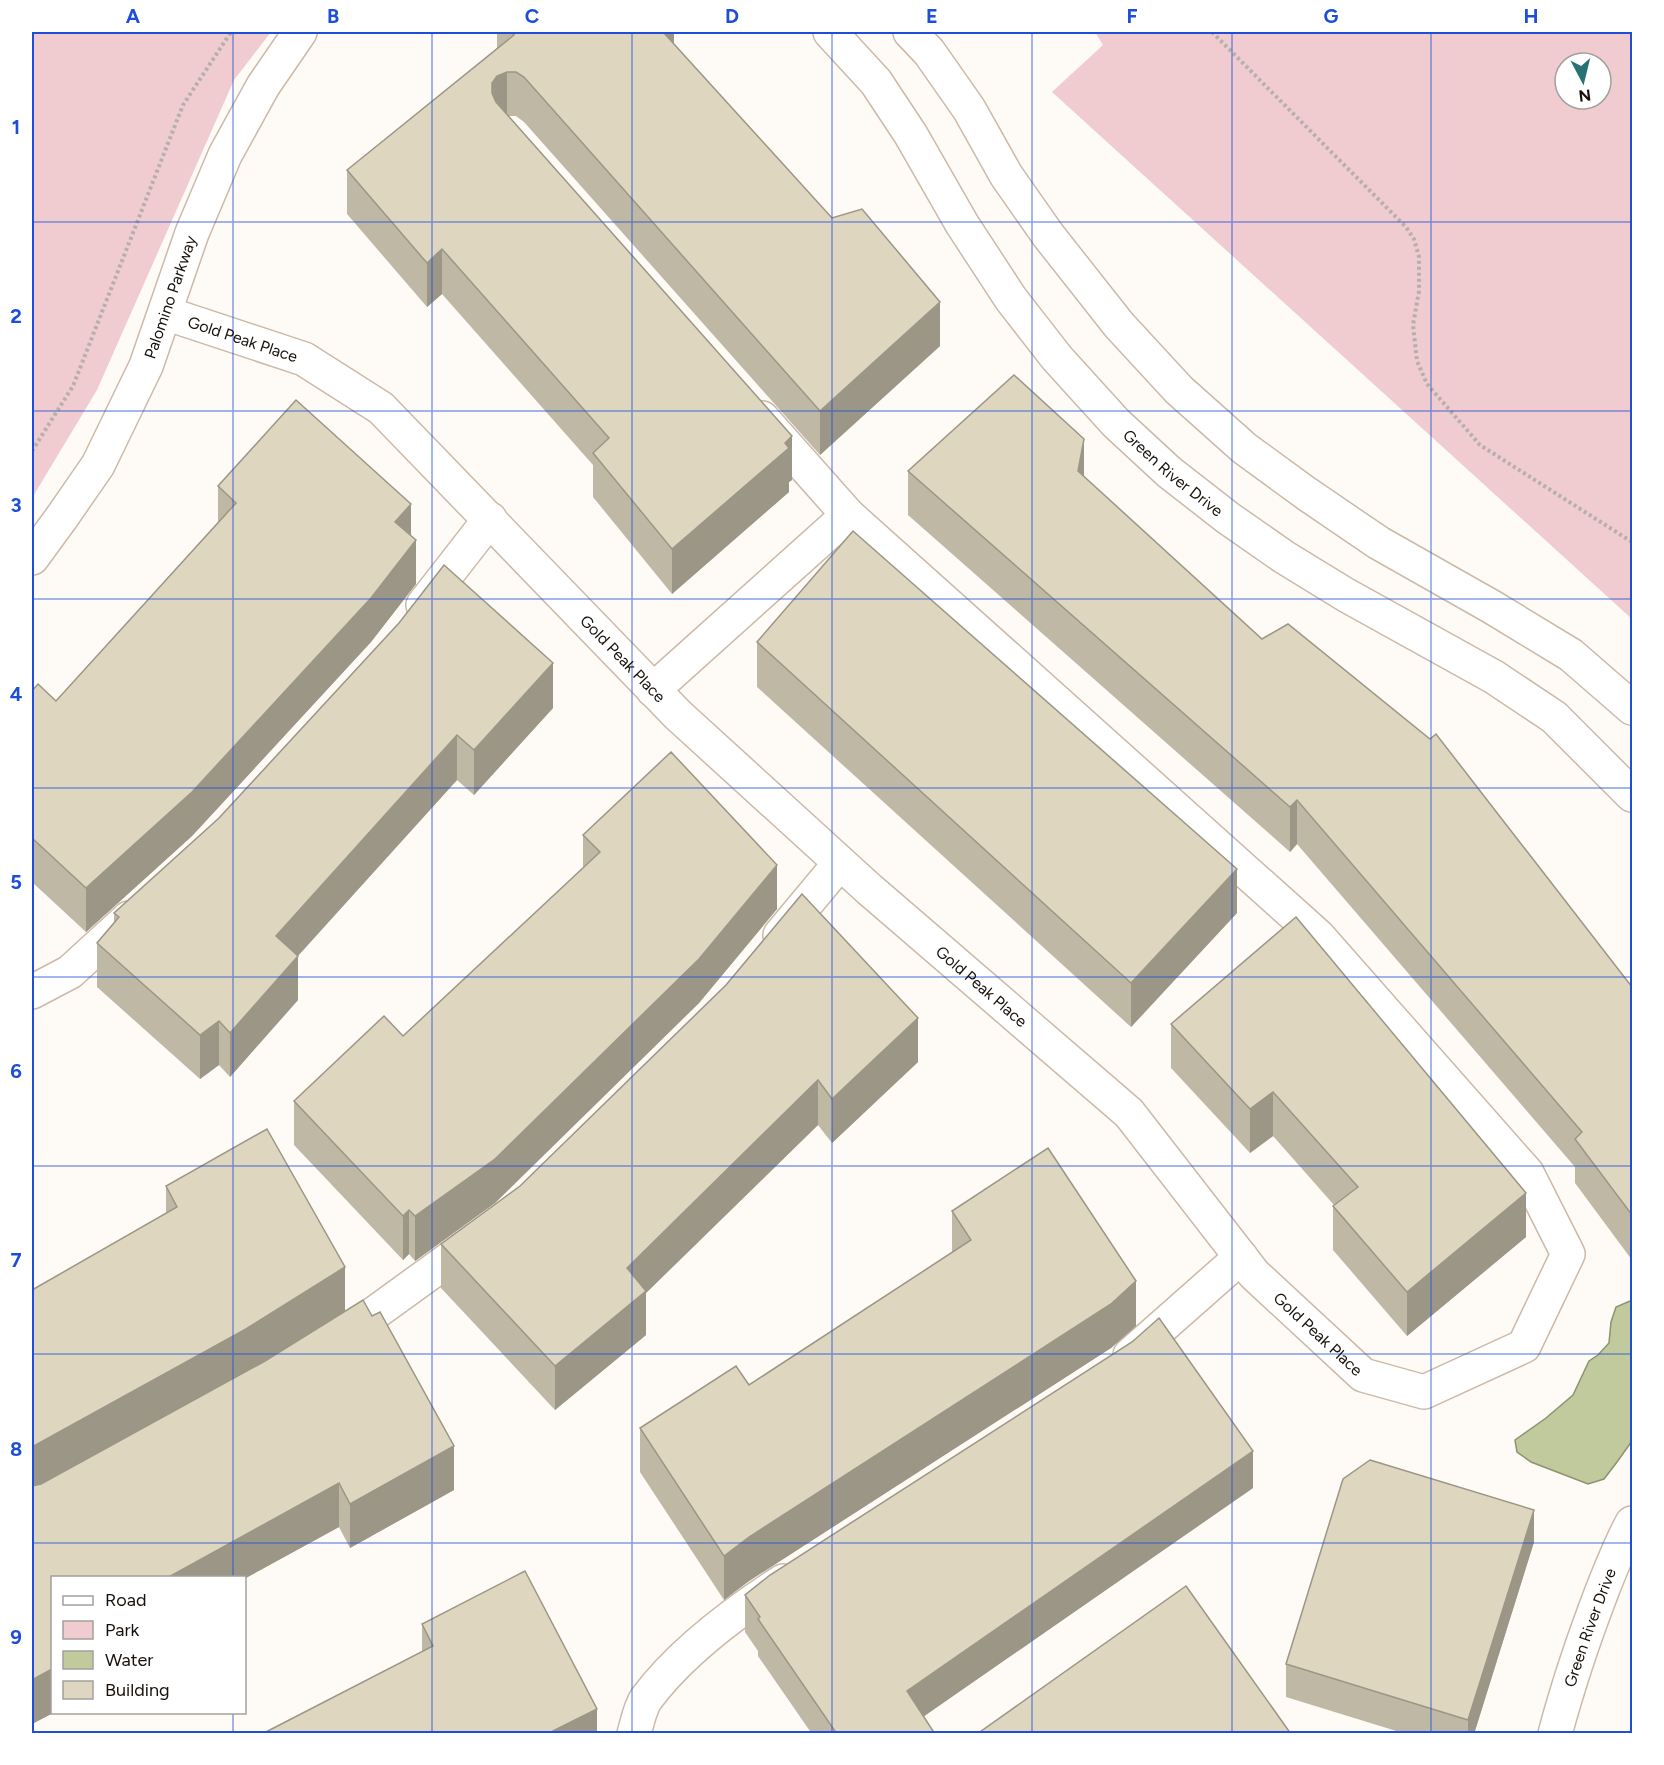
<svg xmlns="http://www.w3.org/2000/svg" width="1664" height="1765" viewBox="0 0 1664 1765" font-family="Figtree,sans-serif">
<rect width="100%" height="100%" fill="#fefaf6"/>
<!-- green -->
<g fill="#f0cbcf" fill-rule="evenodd">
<path d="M 32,32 L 271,32 L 234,80 L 97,390 L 32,498 Z"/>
<path d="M 1095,32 L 1632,32 L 1632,619 L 1052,92 L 1103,45 ZM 1565,63 L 1601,63 L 1601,99 L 1565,99 Z"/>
</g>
<!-- water -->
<path fill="#c0ca9d" stroke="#8e9271" stroke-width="1.5" d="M 1630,1301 L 1632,1301 L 1632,1441 L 1617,1462 L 1604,1479 L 1588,1484 L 1531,1462 L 1517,1452 L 1515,1440 L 1546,1418 L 1573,1395 L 1589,1361 L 1598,1355 L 1609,1343 L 1611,1322 L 1616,1307 Z"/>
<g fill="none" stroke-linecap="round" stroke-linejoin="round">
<defs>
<g id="street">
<path id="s1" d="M 830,32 L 876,82 L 911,135 L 962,224 L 1011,299 L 1057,358 L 1116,423 L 1169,472 L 1228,518 L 1284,557 L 1346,595 L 1494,677 L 1554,717 L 1632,795"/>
<path d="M 910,32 L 929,52 L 969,109 L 1006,175 L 1048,235 L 1119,325 L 1179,390 L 1244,448 L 1307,494 L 1379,543 L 1492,607 L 1571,655 L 1632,708"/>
<path id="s2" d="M 165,313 L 304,359 L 381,408 L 678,715 L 869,889 L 1129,1113 L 1254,1274 L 1363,1375 L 1424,1392 L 1524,1346 L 1568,1254 L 1527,1173 L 1318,936 L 848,515 L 762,418"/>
<path id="s3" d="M 32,558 L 62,517 L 98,465 L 146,366 L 192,233 L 225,155 L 263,86 L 300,32"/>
<path d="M 423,605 L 490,519"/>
<path d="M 653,690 L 848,515"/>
<path d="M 780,935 L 840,863"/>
<path d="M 32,992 L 70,972 L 129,918"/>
<path d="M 333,1341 L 361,1323 L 477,1239"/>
<path d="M 1130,1355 L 1241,1257"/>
<path d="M 634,1734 C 637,1723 640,1708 646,1699 C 680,1653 735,1612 783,1581"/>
<path id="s4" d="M 1555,1734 C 1568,1685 1584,1638 1602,1591 C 1611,1568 1620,1545 1632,1523"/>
</g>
</defs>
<!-- street casing -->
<use href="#street" stroke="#ccb9a8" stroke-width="36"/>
<!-- path -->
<g stroke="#b5b0ab" stroke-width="4" stroke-dasharray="3 3" stroke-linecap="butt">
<path d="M 1212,32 L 1406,227 L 1414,239 L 1419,257 L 1419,291 L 1413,325 L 1417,361 L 1427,384 L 1480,445 L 1632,542"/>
<path d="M 32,451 L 73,386 L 183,105 L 231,32"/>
</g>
<!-- street -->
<use href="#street" stroke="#fff" stroke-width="33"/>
</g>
<!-- wall -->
<g fill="#bfb8a4">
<path d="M 497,32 L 674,32 L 674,44 L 940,346 L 820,455 L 524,122 L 516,116 L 508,116 L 792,480 L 789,482 L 789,492 L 672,594 L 593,497 L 593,465 L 442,294 L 427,307 L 347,214 L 347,170 L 497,49 Z"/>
<path d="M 908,471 L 1084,477 L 1632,987 L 1632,1260 L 1575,1183 L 1575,1167 L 1297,844 L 1290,852 L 908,515 Z"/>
<path d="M 218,486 L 411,536 L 416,584 L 371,642 L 192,836 L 86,932 L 32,882 L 32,691 L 56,701 L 218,522 Z"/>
<path d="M 399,623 L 553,708 L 474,795 L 457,780 L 298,956 L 298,1000 L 230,1077 L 219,1065 L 200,1079 L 97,987 L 97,943 L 114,923 L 114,913 L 219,818 Z"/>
<path d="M 757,642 L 1237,913 L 1131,1027 L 757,687 Z"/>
<path d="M 583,835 L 777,909 L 699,1003 L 495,1203 L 415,1261 L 409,1254 L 403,1260 L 294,1145 L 294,1101 L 403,1036 L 583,868 Z"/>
<path d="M 726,985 L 918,1062 L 832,1143 L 818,1125 L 646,1293 L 646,1335 L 555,1410 L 441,1288 L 441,1244 L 520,1186 Z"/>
<path d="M 1171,1024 L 1526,1237 L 1407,1336 L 1333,1250 L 1333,1206 L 1334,1205 L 1273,1136 L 1250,1153 L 1171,1068 Z"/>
<path d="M 166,1186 L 345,1311 L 454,1490 L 350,1548 L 339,1527 L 244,1579 L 244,1578 L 52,1578 L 53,1713 L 32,1724 L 32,1290 L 166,1214 Z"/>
<path d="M 952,1211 L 1136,1326 L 1111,1348 L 749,1581 L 724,1600 L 640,1472 L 640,1428 L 749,1385 L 952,1252 Z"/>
<path d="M 1253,1488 L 924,1716 L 935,1734 L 812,1734 L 758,1656 L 758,1651 L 745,1632 L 745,1595 Z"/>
<path d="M 1534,1542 L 1474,1734 L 1406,1734 L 1286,1697 L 1286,1664 Z"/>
<path d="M 422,1624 L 597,1734 L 422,1652 Z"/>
</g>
<!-- shaded-wall -->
<g fill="#9b9686">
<path d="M 663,32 L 674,32 L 674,56 Z"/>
<path d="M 507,72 L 507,116 L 497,120 L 492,93 L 492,83 L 497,76 Z"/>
<path d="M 442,249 L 442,294 L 427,307 L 427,263 Z"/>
<path d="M 940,302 L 940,346 L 820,455 L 820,411 Z"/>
<path d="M 792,436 L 792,480 L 789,482 L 789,492 L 672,594 L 672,549 Z"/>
<path d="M 1084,439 L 1084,483 L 1078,471 Z"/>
<path d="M 411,504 L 411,546 L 416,540 L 416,584 L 371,642 L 192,836 L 86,932 L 86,888 L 395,522 Z"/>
<path d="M 553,663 L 553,708 L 474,795 L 474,750 Z"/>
<path d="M 457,735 L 457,780 L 276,980 L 276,936 Z"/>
<path d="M 1297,800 L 1297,844 L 1290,852 L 1290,807 Z"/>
<path d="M 777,865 L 777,909 L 699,1003 L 495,1203 L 415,1261 L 415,1216 Z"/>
<path d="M 1237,869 L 1237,913 L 1131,1027 L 1131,983 Z"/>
<path d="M 298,956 L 298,1000 L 230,1077 L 230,1033 Z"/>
<path d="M 918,1018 L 918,1062 L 832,1143 L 832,1099 Z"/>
<path d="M 219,1021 L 219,1065 L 200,1079 L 200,1035 Z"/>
<path d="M 818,1080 L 818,1125 L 646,1293 L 646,1335 L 555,1410 L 555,1366 L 627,1268 Z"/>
<path d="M 1273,1092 L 1273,1136 L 1250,1153 L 1250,1109 Z"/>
<rect x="32" y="1156" width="1" height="44"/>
<path d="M 1526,1193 L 1526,1237 L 1407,1336 L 1407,1292 Z"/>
<path d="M 409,1210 L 409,1254 L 403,1260 L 403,1216 Z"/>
<path d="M 345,1267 L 345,1311 L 246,1373 L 32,1491 L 32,1447 Z"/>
<path d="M 1136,1281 L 1136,1326 L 1111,1348 L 749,1581 L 724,1600 L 724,1556 L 749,1537 Z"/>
<path d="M 454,1446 L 454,1490 L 350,1548 L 350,1504 Z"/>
<path d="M 1253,1451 L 1253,1488 L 907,1728 L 907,1691 Z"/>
<path d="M 339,1483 L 339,1527 L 244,1579 L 244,1578 L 167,1578 Z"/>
<path d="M 1534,1510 L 1534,1542 L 1474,1734 L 1468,1734 L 1468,1720 Z"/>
<path d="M 52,1669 L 53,1713 L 32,1724 L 32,1680 Z"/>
<path d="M 597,1709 L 597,1734 L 553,1734 L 553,1731 Z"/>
</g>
<!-- building -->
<g fill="#ded6bf" stroke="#9b9686" stroke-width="1.5">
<path d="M 511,32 L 663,32 L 832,218 L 862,209 L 940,302 L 820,411 L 524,77 L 516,72 L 507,72 L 497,76 L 492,83 L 492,93 L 496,102 L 792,436 L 785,443 L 789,448 L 672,549 L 593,453 L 609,438 L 442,249 L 427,263 L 347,170 L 514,35 Z"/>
<path d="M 1014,375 L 1084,439 L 1078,471 L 1262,639 L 1288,624 L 1430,739 L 1436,734 L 1632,987 L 1632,1215 L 1575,1139 L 1582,1132 L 1297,800 L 1290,807 L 908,471 Z"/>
<path d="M 296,400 L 411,504 L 395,522 L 416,540 L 371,598 L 192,792 L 86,888 L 32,838 L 32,691 L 38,684 L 56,701 L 236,503 L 218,486 Z"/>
<path d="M 853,531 L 1237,869 L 1131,983 L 757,642 Z"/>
<path d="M 444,565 L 553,663 L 474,750 L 457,735 L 276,936 L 298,956 L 230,1033 L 219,1021 L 200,1035 L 97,943 L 119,917 L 114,913 L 219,818 L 399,623 Z"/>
<path d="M 671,752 L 777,865 L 699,959 L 495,1159 L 415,1216 L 409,1210 L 403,1216 L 294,1101 L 384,1016 L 403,1036 L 600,852 L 583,835 Z"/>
<path d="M 802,894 L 918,1018 L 832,1099 L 818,1080 L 627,1268 L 646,1291 L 555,1366 L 441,1244 L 520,1186 L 726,985 Z"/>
<path d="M 1296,917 L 1526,1193 L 1407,1292 L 1333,1206 L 1358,1187 L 1273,1092 L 1250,1109 L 1171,1024 Z"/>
<path d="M 267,1129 L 345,1267 L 246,1329 L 32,1447 L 32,1290 L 177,1207 L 166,1186 Z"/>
<path d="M 1048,1148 L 1136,1281 L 1111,1304 L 749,1537 L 724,1556 L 640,1428 L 736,1366 L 749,1385 L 971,1240 L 952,1211 Z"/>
<path d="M 363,1300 L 372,1316 L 380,1312 L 454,1446 L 350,1504 L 339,1483 L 167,1578 L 52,1578 L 52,1669 L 32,1680 L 32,1486 L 41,1484 L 265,1361 Z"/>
<path d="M 1159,1318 L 1253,1451 L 907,1691 L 935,1734 L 837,1734 L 758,1619 L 760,1617 L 745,1595 L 770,1575 L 1132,1342 Z"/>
<path d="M 1370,1460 L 1534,1510 L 1468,1720 L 1286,1664 L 1343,1479 Z"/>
<path d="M 525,1571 L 597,1709 L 553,1731 L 554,1734 L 262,1734 L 433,1646 L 422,1624 Z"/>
<path d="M 1186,1586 L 1291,1734 L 977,1734 Z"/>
</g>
<!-- grid -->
<path fill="none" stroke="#1d4ed8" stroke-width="1.5" stroke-opacity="0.55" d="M 233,32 L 233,1578M 432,32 L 432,1734M 632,32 L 632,1734M 832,32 L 832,1734M 1032,32 L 1032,1734M 1232,32 L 1232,1734M 1431,32 L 1431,1734M 32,222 L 1632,222M 32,411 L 1632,411M 32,599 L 1632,599M 32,788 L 1632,788M 32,977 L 1632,977M 32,1166 L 1632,1166M 32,1354 L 1632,1354M 32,1543 L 1632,1543M 233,1712 L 233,1734"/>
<g text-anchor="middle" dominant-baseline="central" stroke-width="5" stroke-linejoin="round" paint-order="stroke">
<!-- street labels -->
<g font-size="16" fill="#18110b" stroke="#fff">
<text stroke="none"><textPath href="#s3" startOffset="297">Palomino Parkway</textPath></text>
<text stroke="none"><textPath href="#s2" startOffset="82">Gold Peak Place</textPath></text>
<text stroke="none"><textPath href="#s1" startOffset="562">Green River Drive</textPath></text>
<text stroke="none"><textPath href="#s2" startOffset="586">Gold Peak Place</textPath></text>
<text stroke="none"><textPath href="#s2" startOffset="1072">Gold Peak Place</textPath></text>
<text stroke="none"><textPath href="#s2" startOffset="1558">Gold Peak Place</textPath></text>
<text stroke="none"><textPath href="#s4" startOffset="112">Green River Drive</textPath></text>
</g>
</g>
<!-- border -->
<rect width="1664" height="1765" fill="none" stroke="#ffffff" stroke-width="66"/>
<!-- legend -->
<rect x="51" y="1576" width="195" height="138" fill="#ffffff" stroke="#a3a09d" stroke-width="1.5"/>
<rect x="63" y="1596" width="30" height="9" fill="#ffffff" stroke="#a3a09d" stroke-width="1.5"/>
<text x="105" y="1606" font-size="18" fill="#18110b">Road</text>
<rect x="63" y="1621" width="30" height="18" fill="#f0cbcf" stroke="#a3a09d" stroke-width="1.5"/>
<text x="105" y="1636" font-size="18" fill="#18110b">Park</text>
<rect x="63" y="1651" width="30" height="18" fill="#c0ca9d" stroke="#a3a09d" stroke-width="1.5"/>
<text x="105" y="1666" font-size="18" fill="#18110b">Water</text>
<rect x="63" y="1681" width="30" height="18" fill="#ded6bf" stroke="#a3a09d" stroke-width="1.5"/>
<text x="105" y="1696" font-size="18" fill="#18110b">Building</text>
<!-- north arrow -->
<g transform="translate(1583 81) rotate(173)"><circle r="28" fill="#ffffff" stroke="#a3a09d" stroke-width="1.5"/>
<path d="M0-4.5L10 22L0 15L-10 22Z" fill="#287275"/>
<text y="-9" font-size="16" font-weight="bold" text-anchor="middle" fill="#18110b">N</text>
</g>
<rect x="33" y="33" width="1598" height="1699" fill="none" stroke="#1d4ed8" stroke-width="2"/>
<g font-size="20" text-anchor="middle" font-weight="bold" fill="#1d4ed8">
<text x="133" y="23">A</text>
<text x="333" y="23">B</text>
<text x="532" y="23">C</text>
<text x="732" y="23">D</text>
<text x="932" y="23">E</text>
<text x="1132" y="23">F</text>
<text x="1331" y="23">G</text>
<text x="1531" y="23">H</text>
<text x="16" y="134">1</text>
<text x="16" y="323">2</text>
<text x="16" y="512">3</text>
<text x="16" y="701">4</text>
<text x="16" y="889">5</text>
<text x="16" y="1078">6</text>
<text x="16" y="1267">7</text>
<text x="16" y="1456">8</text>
<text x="16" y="1644">9</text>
</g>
</svg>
